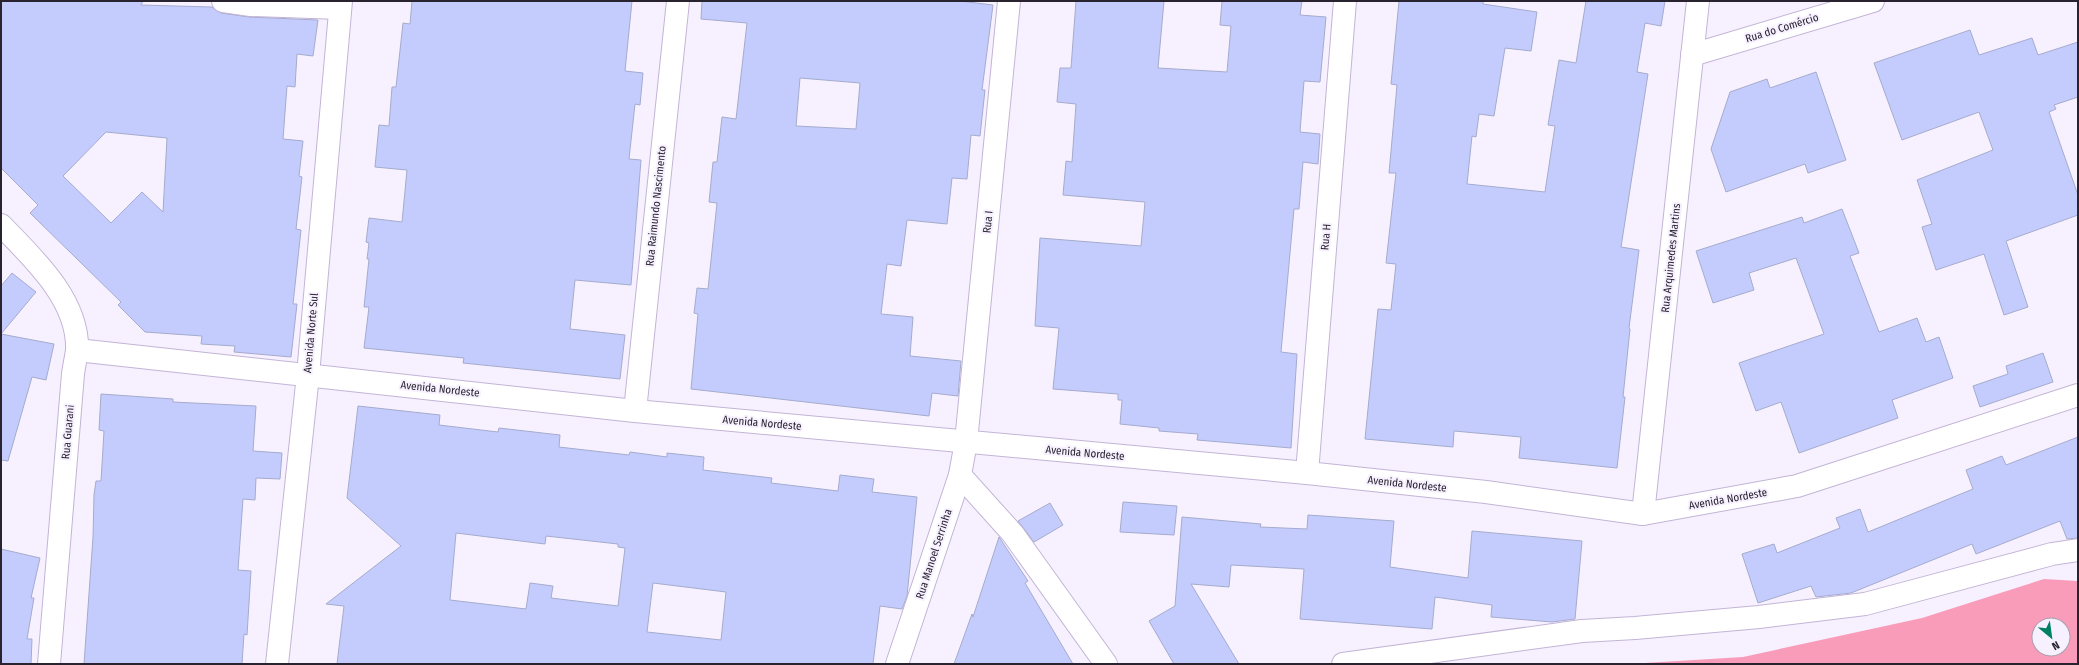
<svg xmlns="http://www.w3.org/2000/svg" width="2079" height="665" viewBox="0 0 2079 665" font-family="'Fira Sans Condensed',sans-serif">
<rect width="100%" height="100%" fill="#f7f1ff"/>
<!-- forest -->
<path fill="#f99cb9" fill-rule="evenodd" d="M 2044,579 L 2078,581 L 2078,664 L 1628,664 L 1743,657 L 1922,618 ZM 2039,625 L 2063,625 L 2063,649 L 2039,649 Z"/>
<!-- building -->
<g fill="#c4ccfd" stroke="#a5abcd" fill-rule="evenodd">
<path d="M 1,1 L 143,1 L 141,5 L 212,7 L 221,13 L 249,17 L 318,20 L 313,56 L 297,54 L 295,87 L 287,86 L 283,139 L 303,141 L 299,176 L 302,177 L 296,229 L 301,230 L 293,304 L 297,304 L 291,357 L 234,352 L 235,346 L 201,344 L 202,336 L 145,332 L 118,305 L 121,302 L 30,213 L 38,205 L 1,168 ZM 106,132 L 167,138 L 163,212 L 142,192 L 111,223 L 63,176 Z"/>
<path d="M 412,1 L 632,1 L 625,71 L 643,73 L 640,105 L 635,104 L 629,159 L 641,160 L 631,285 L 575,280 L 570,329 L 625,335 L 620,379 L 463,363 L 464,358 L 364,348 L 369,307 L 364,307 L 369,259 L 367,259 L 369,243 L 366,242 L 369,218 L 402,222 L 407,170 L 375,167 L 379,125 L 389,126 L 392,87 L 396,87 L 403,23 L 410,24 Z"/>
<path d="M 702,1 L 960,1 L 993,5 L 982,90 L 985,90 L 980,136 L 971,135 L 967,179 L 952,178 L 947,224 L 907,220 L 901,266 L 887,264 L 881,314 L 913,317 L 910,356 L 961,361 L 958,396 L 932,393 L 929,416 L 691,389 L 698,314 L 694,313 L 697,288 L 708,289 L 717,203 L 709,202 L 713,162 L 717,162 L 722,117 L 736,119 L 747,23 L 701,19 ZM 800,78 L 860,83 L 856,129 L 796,126 Z"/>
<path d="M 1076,1 L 1164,1 L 1158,68 L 1227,72 L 1231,26 L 1220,25 L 1222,1 L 1302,1 L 1300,15 L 1326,17 L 1320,82 L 1304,81 L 1300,132 L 1320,134 L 1318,164 L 1303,162 L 1299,209 L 1294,209 L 1281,352 L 1297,354 L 1291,448 L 1197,440 L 1198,434 L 1159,431 L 1159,428 L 1120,424 L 1122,400 L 1118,400 L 1118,394 L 1053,389 L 1059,328 L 1035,326 L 1040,238 L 1141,246 L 1145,202 L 1063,195 L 1066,161 L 1072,162 L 1076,104 L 1057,102 L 1060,68 L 1071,68 Z"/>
<path d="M 1399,1 L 1483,1 L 1483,4 L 1537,12 L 1531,51 L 1505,48 L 1494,116 L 1479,114 L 1476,137 L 1472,136 L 1467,184 L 1545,192 L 1555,126 L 1548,125 L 1559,60 L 1576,63 L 1586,1 L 1665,1 L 1661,26 L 1645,23 L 1637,72 L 1648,74 L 1621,247 L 1639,250 L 1629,328 L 1630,329 L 1623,397 L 1625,397 L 1617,468 L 1519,458 L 1521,437 L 1454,431 L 1453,447 L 1365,439 L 1378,309 L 1391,310 L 1396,264 L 1386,263 L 1396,173 L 1389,173 L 1397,85 L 1391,84 Z"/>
<path d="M 1970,30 L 1979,55 L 2032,38 L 2038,55 L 2078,42 L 2078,97 L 2054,105 L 2056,109 L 2049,112 L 2078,195 L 2078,215 L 2006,241 L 2028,307 L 2004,315 L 1984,254 L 1936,270 L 1922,227 L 1932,224 L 1917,180 L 1993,150 L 1979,112 L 1902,140 L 1874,63 Z"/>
<path d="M 1816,72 L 1846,160 L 1808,173 L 1805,164 L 1726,192 L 1711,149 L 1730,92 L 1767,79 L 1770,88 Z"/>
<path d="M 1842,209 L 1859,253 L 1850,256 L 1879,332 L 1917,318 L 1926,342 L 1939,337 L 1953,378 L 1892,400 L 1898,418 L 1799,453 L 1781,402 L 1756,411 L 1739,363 L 1824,334 L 1796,258 L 1749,273 L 1754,290 L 1713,303 L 1696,251 L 1802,217 L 1804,223 Z"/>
<path d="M 12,273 L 36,292 L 1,334 L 1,286 Z"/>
<path d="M 1,334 L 54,344 L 46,380 L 32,377 L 8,461 L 1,460 Z"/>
<path d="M 2043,353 L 2053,382 L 1980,407 L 1973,386 L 2008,374 L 2006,366 Z"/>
<path d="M 101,394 L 173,399 L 173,402 L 256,406 L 253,451 L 282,453 L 280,479 L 256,478 L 255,500 L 243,499 L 238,570 L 251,571 L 247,635 L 244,634 L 242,664 L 84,664 L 93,537 L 94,495 L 96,481 L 101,481 L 104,431 L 99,430 Z"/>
<path d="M 358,406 L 440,415 L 439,425 L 498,432 L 499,428 L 560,435 L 559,447 L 629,455 L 630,452 L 667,457 L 667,453 L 704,457 L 703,470 L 772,478 L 771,483 L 838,491 L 840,475 L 874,479 L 872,492 L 917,497 L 907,596 L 902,609 L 880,606 L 873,664 L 337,664 L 344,606 L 326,604 L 401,546 L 347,498 ZM 456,533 L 545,544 L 546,536 L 618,544 L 618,547 L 625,548 L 618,606 L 551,598 L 553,586 L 530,583 L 526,609 L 450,600 ZM 653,583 L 726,592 L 721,640 L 647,632 Z"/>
<path d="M 2078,437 L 2078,538 L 2067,539 L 2060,521 L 1976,554 L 1972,544 L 1851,593 L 1816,597 L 1811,586 L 1758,603 L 1742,554 L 1774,544 L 1777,553 L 1840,528 L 1836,518 L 1860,509 L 1868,532 L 1973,489 L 1966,470 L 2002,456 L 2006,465 Z"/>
<path d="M 1123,502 L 1177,506 L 1174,535 L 1120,532 Z"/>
<path d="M 1050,503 L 1063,525 L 1034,542 L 1018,521 Z"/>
<path d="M 1308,515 L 1394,521 L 1390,567 L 1468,578 L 1472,531 L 1582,541 L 1575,619 L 1552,622 L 1491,617 L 1492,605 L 1435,597 L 1432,629 L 1300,619 L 1304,569 L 1231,565 L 1229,587 L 1191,584 L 1239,664 L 1174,664 L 1149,621 L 1175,606 L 1182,517 L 1261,524 L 1260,527 L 1307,529 Z"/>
<path d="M 999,537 L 1028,581 L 1025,583 L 1073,664 L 954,664 L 972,614 L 973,617 Z"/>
<path d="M 1,549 L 40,558 L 31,598 L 34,598 L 27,639 L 32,639 L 31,664 L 1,664 Z"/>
</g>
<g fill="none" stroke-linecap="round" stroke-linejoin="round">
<defs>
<g id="minor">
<path d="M 223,1 L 251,5 L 340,8"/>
<path d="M 1692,55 L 1873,1"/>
<path d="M 1,225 C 33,258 79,300 77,350 C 76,358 74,366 73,374 L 49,664"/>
<path d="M 77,350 L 635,411 L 1307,473 L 1486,492 L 1643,514 L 1797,486 L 2078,395"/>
<path d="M 635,411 L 678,1"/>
<path d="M 1307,473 L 1345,1"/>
<path d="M 960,475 L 1013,534 L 1106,664"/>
<path d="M 1643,514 L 1698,1"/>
<path d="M 277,664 L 308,375 L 341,1"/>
<path d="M 897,664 L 960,475 L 966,442 L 1009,1"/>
<path d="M 1343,664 L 1582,631 L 1635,628 L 1759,617 L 1865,604 L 2052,554 L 2078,550"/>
</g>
</defs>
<!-- minor casing -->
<use href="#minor" stroke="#c3b4d6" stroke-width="24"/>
<!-- minor -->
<use href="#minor" stroke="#fff" stroke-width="22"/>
</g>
<g text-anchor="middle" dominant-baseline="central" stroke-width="4" stroke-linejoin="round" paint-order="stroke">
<!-- street labels -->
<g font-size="11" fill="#292330" stroke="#f7f1ff">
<text transform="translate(1782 28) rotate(-17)">Rua do Comércio</text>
<text transform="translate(656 206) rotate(-84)">Rua Raimundo Nascimento</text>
<text transform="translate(988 222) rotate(-84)">Rua I</text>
<text transform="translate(1326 237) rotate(-85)">Rua H</text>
<text transform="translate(1671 258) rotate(-84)">Rua Arquimedes Martins</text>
<text transform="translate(311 333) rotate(-85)">Avenida Norte Sul</text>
<text transform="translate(440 389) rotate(6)">Avenida Nordeste</text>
<text transform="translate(762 423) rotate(5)">Avenida Nordeste</text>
<text transform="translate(68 432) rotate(-85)">Rua Guarani</text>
<text transform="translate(1085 453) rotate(5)">Avenida Nordeste</text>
<text transform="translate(1407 484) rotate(6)">Avenida Nordeste</text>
<text transform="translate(1728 499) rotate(-10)">Avenida Nordeste</text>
<text transform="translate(934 554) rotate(-72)">Rua Manoel Serrinha</text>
</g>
</g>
<!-- border -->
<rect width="2079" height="665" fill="none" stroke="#292330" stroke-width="4"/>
<!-- north arrow -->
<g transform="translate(2051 637) rotate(151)"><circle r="19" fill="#f7f1ff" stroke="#a59fac"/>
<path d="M0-3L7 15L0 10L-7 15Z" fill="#018162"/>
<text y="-6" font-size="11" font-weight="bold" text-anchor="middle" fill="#292330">N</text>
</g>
</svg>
